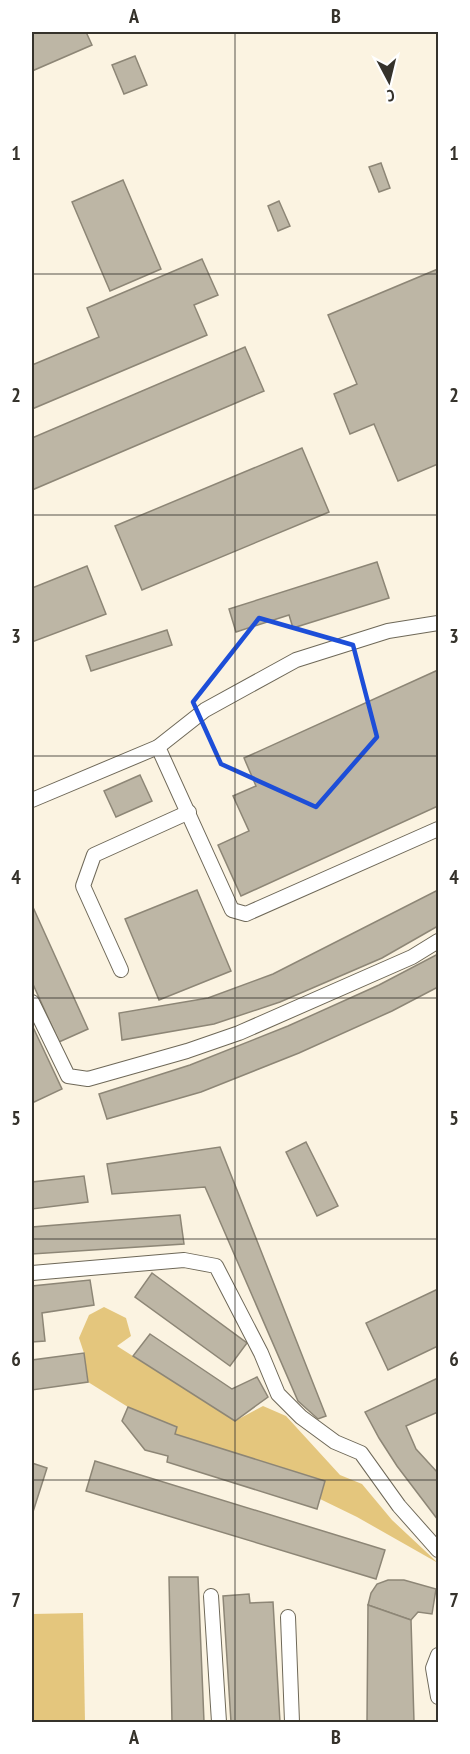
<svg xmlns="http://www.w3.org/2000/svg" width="470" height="1754" viewBox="0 0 470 1754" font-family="'PT Sans Narrow',sans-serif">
<rect width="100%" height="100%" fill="#fbf3e1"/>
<!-- green -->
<g fill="#e4c67d">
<path d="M 104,1307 L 126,1318 L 131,1336 L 117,1346 L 235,1421 L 263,1406 L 286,1416 L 340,1475 L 362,1484 L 392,1520 L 438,1563 L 357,1517 L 320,1499 L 325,1481 L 175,1434 L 176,1427 L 128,1407 L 88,1382 L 84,1353 L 79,1338 L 89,1315 Z"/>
<path d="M 83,1613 L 85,1722 L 32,1722 L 32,1614 Z"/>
</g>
<!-- building -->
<g fill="#bdb6a5" stroke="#8d8676" stroke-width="1.5">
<path d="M 32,32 L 86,32 L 92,45 L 32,71 Z"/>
<path d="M 135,56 L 147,85 L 124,94 L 112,65 Z"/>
<path d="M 381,163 L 390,188 L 379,192 L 369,167 Z"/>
<path d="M 123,180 L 161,269 L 110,291 L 72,202 Z"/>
<path d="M 279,201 L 290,226 L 278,231 L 268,206 Z"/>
<path d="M 202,259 L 218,295 L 194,305 L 207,335 L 32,409 L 32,365 L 99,337 L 87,308 Z"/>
<path d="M 438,269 L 438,464 L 398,481 L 374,424 L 350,434 L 334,394 L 357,384 L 328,315 Z"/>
<path d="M 245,347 L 264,391 L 32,490 L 32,438 Z"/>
<path d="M 302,448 L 329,512 L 142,590 L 115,526 Z"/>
<path d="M 377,562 L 389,598 L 293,628 L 289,615 L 236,632 L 229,609 Z"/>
<path d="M 87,566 L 106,614 L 32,642 L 32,588 Z"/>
<path d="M 167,630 L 172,645 L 91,671 L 86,656 Z"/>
<path d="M 438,670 L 438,806 L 241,896 L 218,845 L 249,831 L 233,796 L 256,786 L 244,758 Z"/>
<path d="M 140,775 L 152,801 L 116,817 L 104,791 Z"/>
<path d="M 197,890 L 231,971 L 159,1000 L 125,919 Z"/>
<path d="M 438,890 L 438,926 L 382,958 L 280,1002 L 214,1024 L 122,1040 L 119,1013 L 208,998 L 273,974 Z"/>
<path d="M 32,905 L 88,1029 L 59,1042 L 32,982 Z"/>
<path d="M 438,954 L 438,987 L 392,1011 L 299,1053 L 201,1092 L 107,1119 L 99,1094 L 190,1065 L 288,1026 L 379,985 Z"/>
<path d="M 32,1025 L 62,1089 L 32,1103 Z"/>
<path d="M 306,1142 L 338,1206 L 317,1216 L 286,1152 Z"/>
<path d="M 220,1147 L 326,1416 L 318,1419 L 298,1401 L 205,1187 L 112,1194 L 107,1164 Z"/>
<path d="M 84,1176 L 88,1202 L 32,1209 L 32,1182 Z"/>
<path d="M 180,1215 L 184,1244 L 32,1254 L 32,1227 Z"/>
<path d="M 152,1273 L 247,1343 L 230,1366 L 135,1297 Z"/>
<path d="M 90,1280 L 94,1305 L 42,1313 L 45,1341 L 32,1342 L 32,1286 Z"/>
<path d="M 438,1289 L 438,1346 L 388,1370 L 366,1323 Z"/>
<path d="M 150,1334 L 232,1389 L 257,1377 L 268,1397 L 235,1421 L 133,1356 Z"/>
<path d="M 84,1353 L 88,1382 L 32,1390 L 32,1360 Z"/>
<path d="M 438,1378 L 438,1412 L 406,1426 L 416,1449 L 438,1473 L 438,1520 L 397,1466 L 379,1438 L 365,1412 Z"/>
<path d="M 128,1407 L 177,1427 L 175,1434 L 325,1481 L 317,1509 L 167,1462 L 168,1456 L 145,1450 L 122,1421 Z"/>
<path d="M 95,1461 L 385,1550 L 376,1579 L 86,1491 Z"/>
<path d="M 32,1463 L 47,1468 L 32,1515 Z"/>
<path d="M 169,1577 L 198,1577 L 204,1722 L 172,1722 Z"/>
<path d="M 388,1580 L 404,1580 L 436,1589 L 432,1614 L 418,1612 L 411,1620 L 368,1605 L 371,1593 L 377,1584 Z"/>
<path d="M 249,1594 L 250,1603 L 273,1602 L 280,1722 L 231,1722 L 223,1596 Z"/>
<path d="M 368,1605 L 411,1620 L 414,1722 L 367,1722 Z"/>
</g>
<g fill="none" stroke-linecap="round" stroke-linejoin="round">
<defs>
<g id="lane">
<path d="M 438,623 L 388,631 L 296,660 L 205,710 L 158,747 L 232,910 L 246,914 L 438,829"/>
<path d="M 32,800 L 158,747"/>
<path d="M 121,970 L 83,886 L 94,855 L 189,812"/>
<path d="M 32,1002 L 68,1076 L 88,1079 L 187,1051 L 239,1033 L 412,957 L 438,941"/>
<path d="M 32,1273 L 184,1260 L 216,1266 L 261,1353 L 278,1394 L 301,1417 L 335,1442 L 361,1453 L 399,1506 L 438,1550"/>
<path d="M 211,1596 L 219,1722"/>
<path d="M 288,1617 L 292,1722"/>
<path d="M 438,1655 L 433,1668 L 438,1697"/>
</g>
</defs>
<!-- lane casing -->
<use href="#lane" stroke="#6e6858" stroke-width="16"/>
<!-- lane -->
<use href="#lane" stroke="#fff" stroke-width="14"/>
</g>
<!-- marked area -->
<path fill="none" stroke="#1d4ed8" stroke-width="4.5" stroke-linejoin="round" d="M 259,618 L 353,645 L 377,737 L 316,807 L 221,764 L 193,702 Z"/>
<!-- grid -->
<path fill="none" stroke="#35322b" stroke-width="1.5" stroke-opacity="0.55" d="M 235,32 L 235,1722M 32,274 L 438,274M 32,515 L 438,515M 32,756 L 438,756M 32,998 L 438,998M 32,1239 L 438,1239M 32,1480 L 438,1480"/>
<!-- border -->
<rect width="470" height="1754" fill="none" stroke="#ffffff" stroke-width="66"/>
<!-- north arrow -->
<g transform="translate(389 81) rotate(173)" stroke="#ffffff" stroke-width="4.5" paint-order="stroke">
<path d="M0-4.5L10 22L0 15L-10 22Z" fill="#35322b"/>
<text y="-9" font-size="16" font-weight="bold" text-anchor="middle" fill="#35322b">С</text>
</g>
<rect x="33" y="33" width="404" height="1688" fill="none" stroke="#35322b" stroke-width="2"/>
<g font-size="20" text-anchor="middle" font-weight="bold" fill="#35322b">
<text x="134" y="23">A</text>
<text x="336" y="23">B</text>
<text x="16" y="160">1</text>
<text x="454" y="160">1</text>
<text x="16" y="402">2</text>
<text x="454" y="402">2</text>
<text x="16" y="643">3</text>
<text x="454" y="643">3</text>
<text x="16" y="884">4</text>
<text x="454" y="884">4</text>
<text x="16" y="1125">5</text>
<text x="454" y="1125">5</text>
<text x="16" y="1366">6</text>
<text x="454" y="1366">6</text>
<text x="16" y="1607">7</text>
<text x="454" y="1607">7</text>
<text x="134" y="1744">A</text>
<text x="336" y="1744">B</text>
</g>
</svg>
